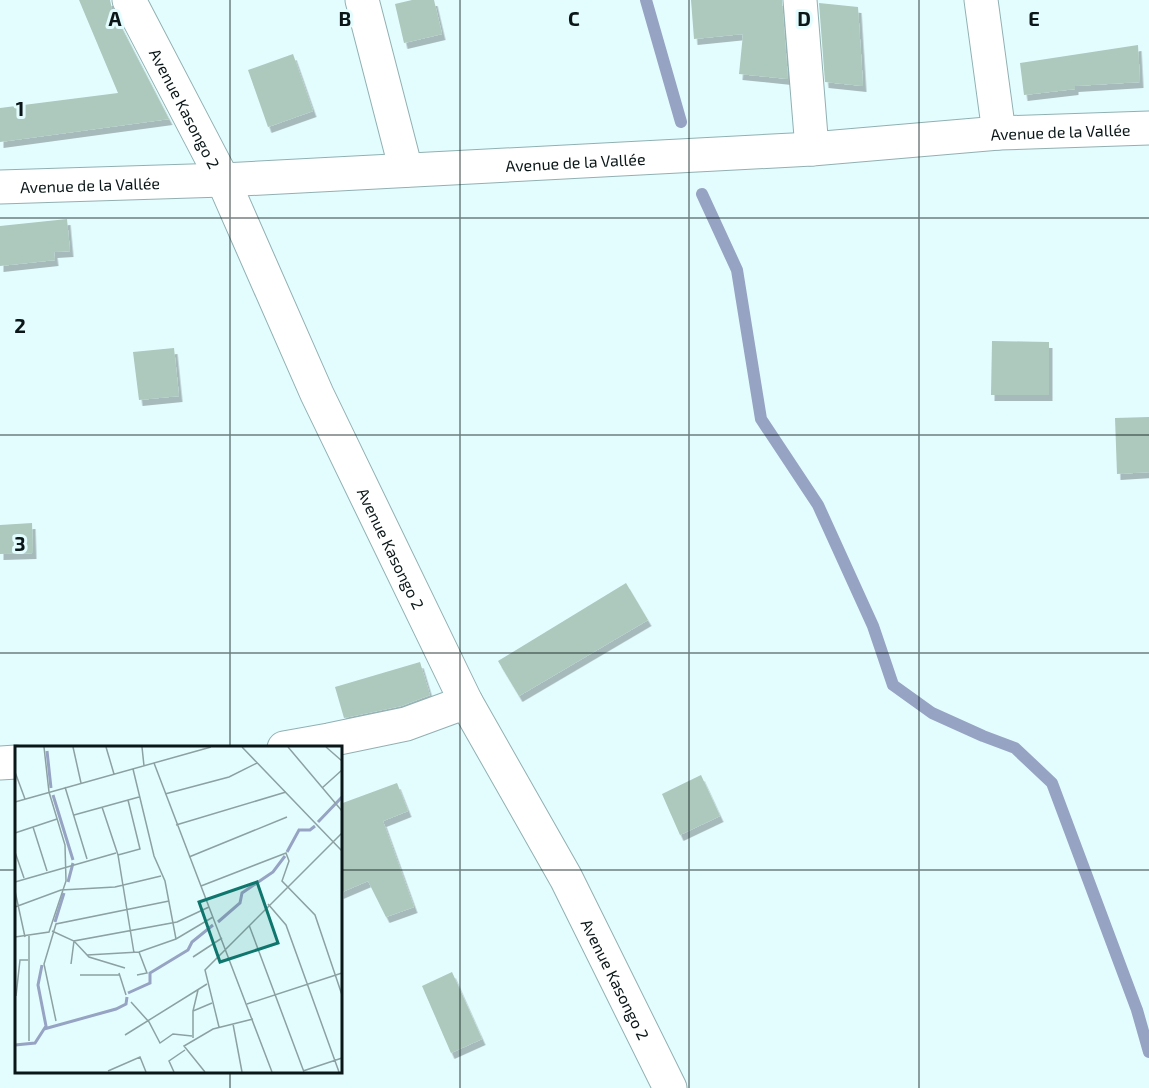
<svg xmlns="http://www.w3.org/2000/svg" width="1149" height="1088" viewBox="0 0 1149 1088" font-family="'Exo 2',sans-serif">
<defs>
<filter id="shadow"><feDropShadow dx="3.5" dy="6" stdDeviation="0" flood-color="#0004"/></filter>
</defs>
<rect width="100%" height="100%" fill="#e3fdff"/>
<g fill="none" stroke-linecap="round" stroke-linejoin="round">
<!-- stream -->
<g stroke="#97a3c3" stroke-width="12">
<path d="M 646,0 L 681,122"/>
<path d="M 702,194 L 737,270 L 761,419 L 818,505 L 873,626 L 893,685 L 932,713 L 983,736 L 1015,748 L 1052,783 L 1137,1010 L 1149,1052"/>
</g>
</g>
<!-- building -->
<g fill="#adc8bc" filter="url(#shadow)">
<path d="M 79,0 L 110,0 L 112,9 L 169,119 L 0,142 L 0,108 L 118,93 Z"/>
<path d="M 412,0 L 434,0 L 442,34 L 404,43 L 395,4 Z"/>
<path d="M 691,0 L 782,0 L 788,79 L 739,74 L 743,34 L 694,39 Z"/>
<path d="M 819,3 L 858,7 L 863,86 L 825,82 Z"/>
<path d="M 1138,45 L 1140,82 L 1075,86 L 1075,89 L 1024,95 L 1020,63 Z"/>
<path d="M 293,54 L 313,111 L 268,127 L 248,70 Z"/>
<path d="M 67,219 L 70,251 L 54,252 L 55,260 L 0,266 L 0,226 Z"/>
<path d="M 992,341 L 1049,342 L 1049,395 L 991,395 Z"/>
<path d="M 174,348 L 179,396 L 139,400 L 133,352 Z"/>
<path d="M 1149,417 L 1149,472 L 1117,474 L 1115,418 Z"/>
<path d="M 32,523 L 33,553 L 0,554 L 0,525 Z"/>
<path d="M 626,583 L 648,620 L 519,696 L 498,661 Z"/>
<path d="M 420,662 L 430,695 L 401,706 L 344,718 L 335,687 Z"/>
<path d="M 701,775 L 720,816 L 680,835 L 662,794 Z"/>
<path d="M 397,783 L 408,811 L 383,821 L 414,907 L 386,917 L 368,881 L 340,893 L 340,804 Z"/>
<path d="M 452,972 L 482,1039 L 451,1053 L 422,986 Z"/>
</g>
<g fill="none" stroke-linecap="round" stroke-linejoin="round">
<defs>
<g id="minor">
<path id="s1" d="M 129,0 L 223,180 L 317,394 L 466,702 L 566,878 L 670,1088"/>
<path d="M 362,0 L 406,170"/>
<path d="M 800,0 L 812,149"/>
<path d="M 981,0 L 999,133"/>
<path id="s2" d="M 0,187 L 223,180 L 812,149 L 999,133 L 1149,128"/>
<path d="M 284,748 L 329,740 L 406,724 L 466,702"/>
<path d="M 0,763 L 16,762"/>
</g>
</defs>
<!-- minor casing -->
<use href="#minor" stroke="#91b0b1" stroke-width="35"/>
<!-- minor -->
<use href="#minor" stroke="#fff" stroke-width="33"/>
</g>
<!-- grid -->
<path fill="none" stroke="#0a1617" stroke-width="1.5" stroke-opacity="0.55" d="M 230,0 L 230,748M 460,0 L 460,1088M 689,0 L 689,1088M 919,0 L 919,1088M 0,218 L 1149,218M 0,435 L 1149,435M 0,653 L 1149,653M 0,870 L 16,870M 340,870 L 1149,870M 230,1072 L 230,1088"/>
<g text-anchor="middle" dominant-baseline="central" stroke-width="6" stroke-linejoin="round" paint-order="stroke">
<!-- street labels -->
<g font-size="16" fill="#0a1617" stroke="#e3fdff">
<text stroke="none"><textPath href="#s1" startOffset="122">Avenue Kasongo 2</textPath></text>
<text stroke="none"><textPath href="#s2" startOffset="1062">Avenue de la Vallée</textPath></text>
<text stroke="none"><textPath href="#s2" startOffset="576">Avenue de la Vallée</textPath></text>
<text stroke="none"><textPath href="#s2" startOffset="90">Avenue de la Vallée</textPath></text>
<text stroke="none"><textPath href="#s1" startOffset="608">Avenue Kasongo 2</textPath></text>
<text stroke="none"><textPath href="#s1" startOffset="1094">Avenue Kasongo 2</textPath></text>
</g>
</g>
<!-- overview -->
<g transform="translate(15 746)">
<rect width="327" height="327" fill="#e3fdff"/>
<path fill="none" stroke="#97a3c3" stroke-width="3" d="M 32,5 L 36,42M 38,49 L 58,114M 303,76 L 327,51M 272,106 L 284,84 L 295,84 L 300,80M 53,136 L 58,117M 40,176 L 49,147M 203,176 L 225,157 L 227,147 L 258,126 L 270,110M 113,247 L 135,237 L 135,227 L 173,204 L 177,196 L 198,179M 29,283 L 101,263 L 111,258 L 112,251M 0,299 L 20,297 L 31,280 L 23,239 L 27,219"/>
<path fill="none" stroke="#8ca1a2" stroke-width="1.5" d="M 58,1 L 66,37M 91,1 L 99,28M 127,1 L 129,20M 227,1 L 327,105M 273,1 L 327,65M 311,1 L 327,15M 139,17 L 257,326M 118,23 L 139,110 L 150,135 L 161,193M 0,26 L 10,53M 50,41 L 72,113M 307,42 L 327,24M 150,48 L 214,31 L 242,17M 0,56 L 196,1M 87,61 L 103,109 L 119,207M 59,69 L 124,51M 161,79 L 271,46M 18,81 L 32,125M 0,87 L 42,73M 0,106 L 9,132M 103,109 L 125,103 L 113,54M 174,111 L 272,71M 0,136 L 101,107M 186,140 L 271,107 L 274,115 L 267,135 L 300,169 L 327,249M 0,145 L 10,191M 253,158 L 271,179 L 324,326M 0,161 L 46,144 L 100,141 L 146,130M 234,179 L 289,326M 37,185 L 59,195 L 74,211 L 110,222M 0,191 L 34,186 L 51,135 L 50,99 L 34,46 L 29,1M 72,209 L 124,206 L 161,193 L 198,171M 178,211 L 207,192M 56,218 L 59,195 L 162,176 L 194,161M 104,227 L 111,249M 65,229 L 104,229M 122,229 L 132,227 L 124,206M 1,250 L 5,214 L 13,214M 116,256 L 134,276 L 145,297 L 158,288 L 177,290M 232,258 L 327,227M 178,265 L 183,244M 41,275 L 29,218 L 41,178 L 154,155M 218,278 L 227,326M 204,281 L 190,224 L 327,87M 110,289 L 192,238M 178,292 L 178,265 L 197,257M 14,295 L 14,190M 93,325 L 125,311 L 131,326M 288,325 L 327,312M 159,326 L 154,315 L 170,304M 190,326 L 169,300 L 198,283 L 238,273"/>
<path fill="#0f766e" fill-opacity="0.15" stroke="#0f766e" stroke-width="3" d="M 242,136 L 263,197 L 205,216 L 184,156 Z"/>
<rect width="327" height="327" fill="none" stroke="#0a1617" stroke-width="3"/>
</g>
<g font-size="20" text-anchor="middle" font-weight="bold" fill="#0a1617" stroke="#e3fdff" stroke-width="6" stroke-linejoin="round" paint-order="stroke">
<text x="115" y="26">A</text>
<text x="345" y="26">B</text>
<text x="574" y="26">C</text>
<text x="804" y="26">D</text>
<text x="1034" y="26">E</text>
<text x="20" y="116">1</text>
<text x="20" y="333">2</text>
<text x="20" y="551">3</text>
</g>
</svg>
